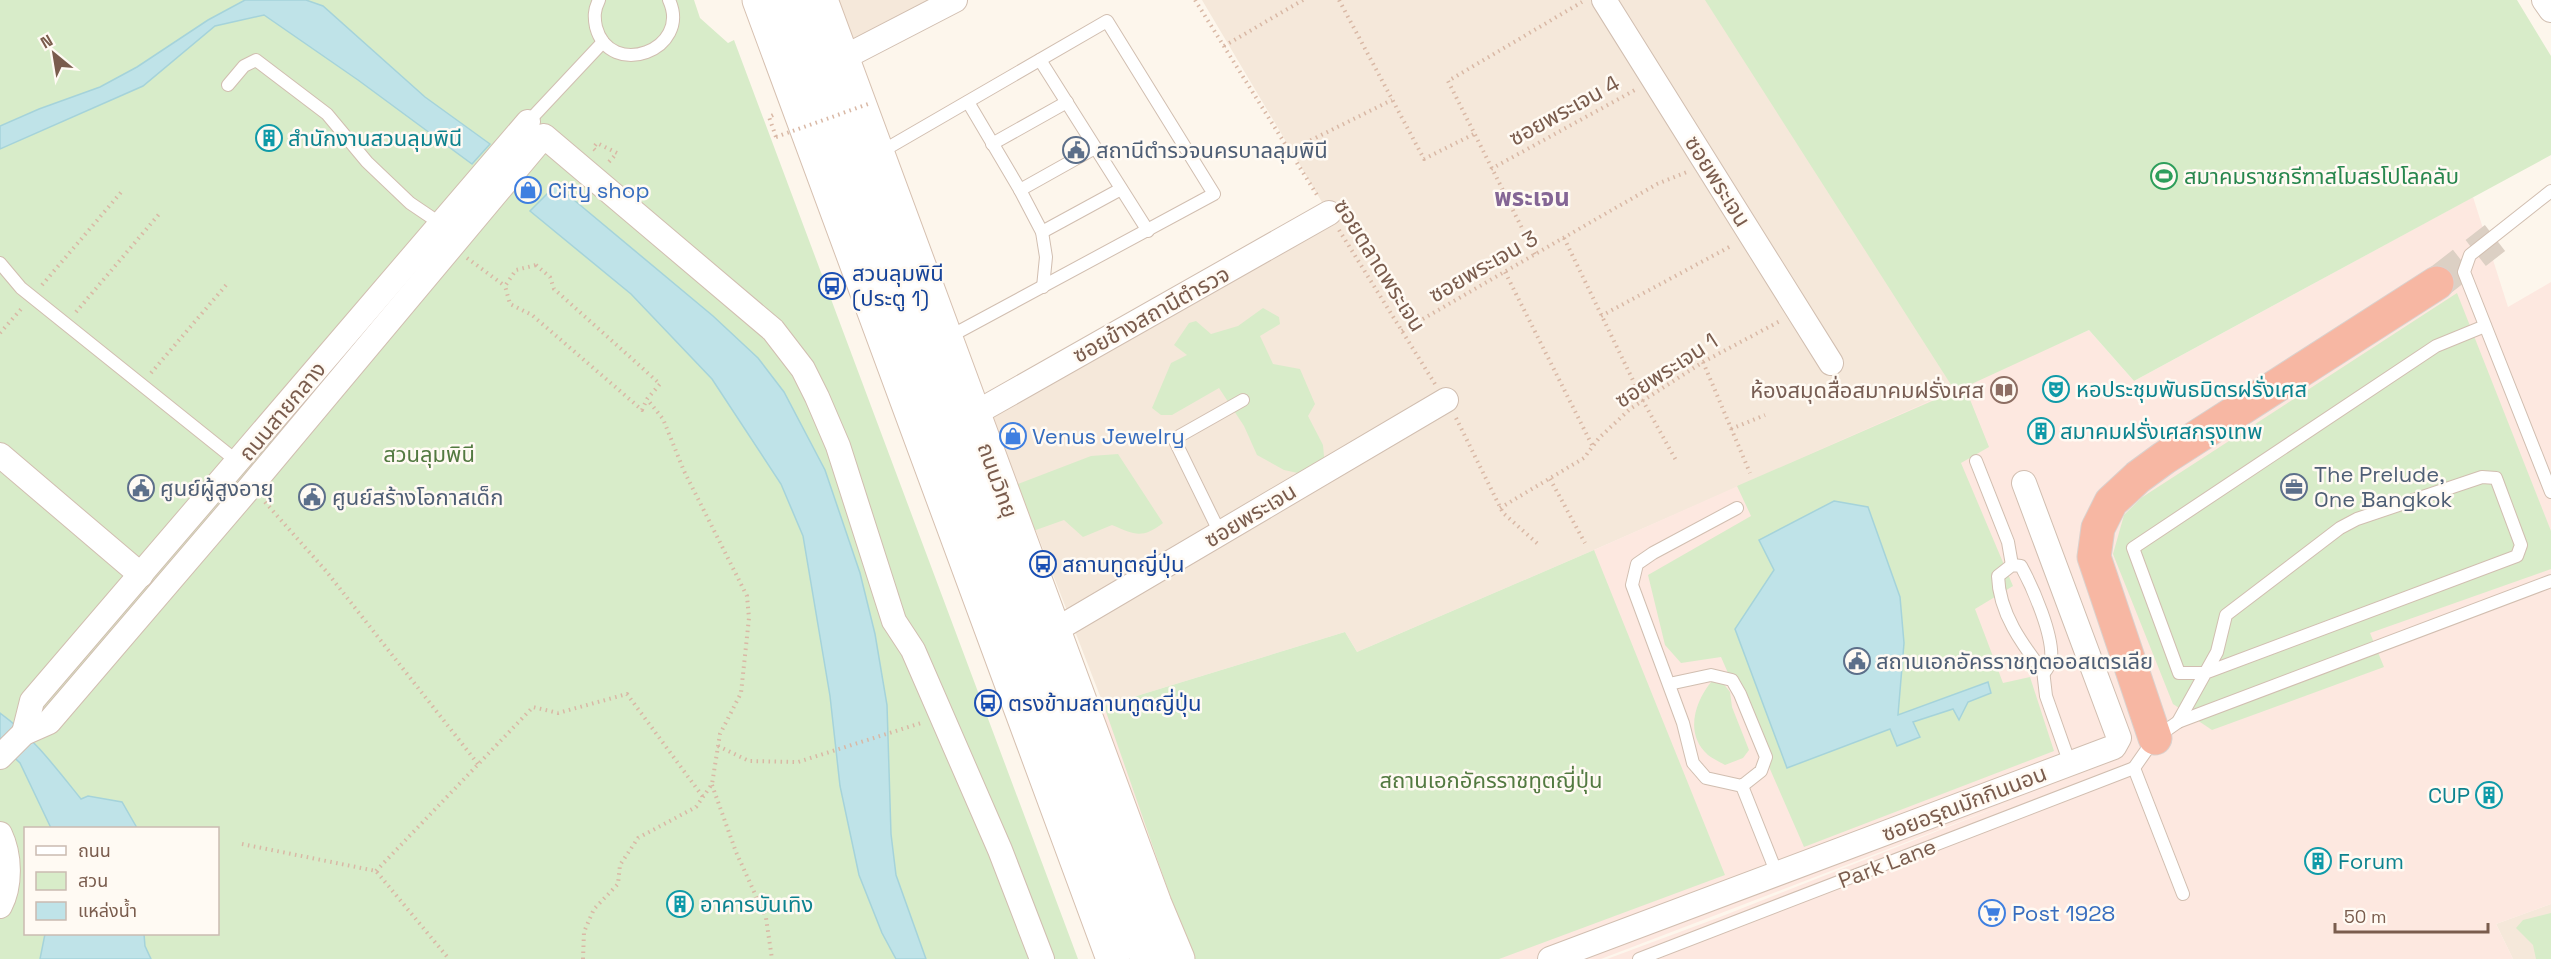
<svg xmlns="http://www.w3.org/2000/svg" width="2551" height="959" viewBox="0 0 2551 959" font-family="'Space Grotesk','Noto Sans Thai',sans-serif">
<rect width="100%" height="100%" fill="#fdf6ec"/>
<!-- residential -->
<g fill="#f5e8da">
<path d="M 836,0 L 934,0 L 855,45 Z"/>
<path d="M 1202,0 L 1707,0 L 1956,391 L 1594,550 L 1357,652 L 1345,632 L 1104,706 L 989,410 L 1329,214 Z"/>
<path d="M 2551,904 L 2551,959 L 2513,959 L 2496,924 Z"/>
</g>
<!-- commercial -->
<path fill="#fde8e0" d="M 2473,197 L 2508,307 L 2551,282 L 2551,904 L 2496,924 L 2513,959 L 1607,959 L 1720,917 L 2016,800 L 1601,959 L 1192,959 L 1096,716 L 1104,706 L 1345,632 L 1357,652 L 1594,550 L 2089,330 L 2134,381 Z"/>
<!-- green -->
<g fill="#d8ecc9" fill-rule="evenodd">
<path d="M 0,0 L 694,0 L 700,18 L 728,43 L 734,40 L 1078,959 L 0,959 ZM 26,828 L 218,828 L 218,934 L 26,934 Z"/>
<path d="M 1705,0 L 2517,0 L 2551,56 L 2551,155 L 2134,381 L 2089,330 L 1965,387 L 1989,447 L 1961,463 L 2013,586 L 1975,609 L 2003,683 L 2030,677 L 2054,751 L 1804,847 L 1721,657 L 1681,663 L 1665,645 L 1648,575 L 1751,516 L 1737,486 L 1955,391 Z"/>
<path d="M 2457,293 L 2551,531 L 2551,569 L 2370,633 L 2384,667 L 2212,730 L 2173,704 L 2113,554 L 2124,515 L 2141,498 Z"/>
<path d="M 1263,308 L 1279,317 L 1280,324 L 1260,336 L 1273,364 L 1300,369 L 1315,404 L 1308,416 L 1323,445 L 1325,467 L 1307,475 L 1284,470 L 1257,455 L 1244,426 L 1219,388 L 1172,415 L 1161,415 L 1152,408 L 1171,363 L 1187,355 L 1174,345 L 1189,323 L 1196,321 L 1211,334 L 1238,326 Z"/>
<path d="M 1118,454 L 1163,523 C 1142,539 1135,535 1112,525 L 1083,537 L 1064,520 L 1033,531 L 1013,486 L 1091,456 Z"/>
<path d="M 1594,550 L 1725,875 L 1499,959 L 1192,959 L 1104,706 L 1345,632 L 1357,652 Z"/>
<path d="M 1712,681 L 1723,683 L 1730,692 L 1732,707 L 1749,750 L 1743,758 L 1725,765 C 1720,762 1713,759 1708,755 C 1684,734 1695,701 1712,681 Z"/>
<path d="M 2551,913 L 2551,959 L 2536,959 L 2533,945 L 2516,928 L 2523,920 Z"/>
</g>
<!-- water -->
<g fill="#bfe3e8" stroke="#a5d3da" stroke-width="1.5">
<path d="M 245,0 L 306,0 L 323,6 L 425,97 L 490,144 L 472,164 L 358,80 L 264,15 L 215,26 L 143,86 L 0,149 L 0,126 L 39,109 L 100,87 L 137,67 L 208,20 Z"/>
<path d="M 556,185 L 713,316 L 758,358 L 784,392 L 825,470 L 860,573 L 875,634 L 887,705 L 891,834 L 896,875 L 926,959 L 896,959 L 882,933 L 859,875 L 840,786 L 830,696 L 803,536 L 781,484 L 712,379 L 631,294 L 530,211 Z"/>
<path d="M 1834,501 L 1868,507 L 1900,597 L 1904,643 L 1898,715 L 1988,682 L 1991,693 L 1968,702 L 1959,720 L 1953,709 L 1913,722 L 1920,737 L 1897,746 L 1890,729 L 1787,768 L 1735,629 L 1774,570 L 1759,540 Z"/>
<path d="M 0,713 C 32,736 56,768 81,799 L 88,796 L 122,802 L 137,828 L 51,828 L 20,763 L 0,744 Z"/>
<path d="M 45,934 L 144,934 L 145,946 L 151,959 L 40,959 Z"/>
</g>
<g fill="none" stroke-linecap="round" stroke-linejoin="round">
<!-- highway-tunnel -->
<path stroke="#dcd0c4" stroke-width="33" stroke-dasharray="33 16" stroke-linecap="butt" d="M 2437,283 L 2495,238"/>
<defs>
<g id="lane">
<path d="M 599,0 C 594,10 594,17 596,27 C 610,80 692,50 669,0"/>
<path d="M 1040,60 L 1148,231"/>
<path d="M 228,85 L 244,66 L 256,60 L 327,114 L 367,162 L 410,203 L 444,226"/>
<path d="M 968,102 L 1020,190 L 1042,232 L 1046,257 L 1043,287"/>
<path d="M 528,122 L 603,42"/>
<path d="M 992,144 L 1067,102"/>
<path d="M 879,153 L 1107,21 L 1214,194 L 947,338"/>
<path d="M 1020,190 L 1095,148"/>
<path d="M 2551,191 L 2470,255 L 2464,272 L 2551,492"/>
<path d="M 1042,232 L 1121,189"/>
<path d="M 0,263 L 21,288 L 238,462"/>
<path d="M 1976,461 L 2008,542 L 2012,565"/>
<path d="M 1220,533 L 1174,439 L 1243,400"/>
<path d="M 2012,565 L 2021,566 C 2033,588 2054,636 2051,660 C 2050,664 2047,669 2044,673 C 2022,644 1999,613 1998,576 Z"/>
<path d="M 2043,670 L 2046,696 L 2070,764"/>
<path d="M 1669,684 L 1711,675 L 1732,680 L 1740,694 L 1766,757 L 1761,771 L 1742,786 L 1706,778 L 1693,763 L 1683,723 L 1632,585 L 1637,564 L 1653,553 L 1737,508"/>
<path d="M 2178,722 L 2217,652 L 2226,615 L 2340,528 L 2357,519 L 2482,477 L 2496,478 L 2521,545 L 2517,556 L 2205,673 L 2179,673 L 2133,548 L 2436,346 L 2485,326"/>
<path d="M 2134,768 L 2155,738 L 2178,722 L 2551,581"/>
<path d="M 2134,768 L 2183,894"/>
<path d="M 1742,786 L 1777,874"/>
<path d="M 1639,959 L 2134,768"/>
</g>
<g id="street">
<path d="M 1604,0 L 1831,363"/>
<path d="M 2544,0 L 2551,10"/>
<path d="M 843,58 L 955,0"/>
<path d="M 974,414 L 1329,213"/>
<path d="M 0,455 L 141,575"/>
<path d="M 1054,631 L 1446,400"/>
<path d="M 24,733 L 32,701 L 528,122"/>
<path d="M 0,757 L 24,733 L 49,722 L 251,486 L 544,136 L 773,330 L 803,369 L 817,397 L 838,446 L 894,621 L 913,650 L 1000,850 L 1042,959"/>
<path d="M 0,834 C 10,855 11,885 0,906"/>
<path d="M 1550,959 L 2114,747 L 2119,738 L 2024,483"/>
</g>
<g id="secondary">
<path d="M 759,0 L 1113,959"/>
<path d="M 791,0 L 1147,959"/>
<path d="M 821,0 L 1155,904 L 1178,959"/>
</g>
<path id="highway" d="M 2155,738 L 2094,557 L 2098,528 L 2111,502 L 2138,477 L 2164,458 L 2437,283"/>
</defs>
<!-- lane casing -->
<use href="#lane" stroke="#d1beb0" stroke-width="14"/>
<!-- street casing -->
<use href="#street" stroke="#d1beb0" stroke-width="26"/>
<!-- secondary casing -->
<use href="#secondary" stroke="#d6c0b0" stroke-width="35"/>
<!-- highway casing -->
<use href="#highway" stroke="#dad1cd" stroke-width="35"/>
<!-- path -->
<g stroke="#d9b8a5" stroke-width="4" stroke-dasharray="1.5 4.5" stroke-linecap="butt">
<path d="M 1195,0 L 1317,195"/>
<path d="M 1339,0 L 1424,159 L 1474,134"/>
<path d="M 1224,46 L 1303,0"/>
<path d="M 773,115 L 769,117 L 776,137"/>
<path d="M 595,150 L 593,148 L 597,143 L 617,153 L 607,164"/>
<path d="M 1289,151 L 1392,100"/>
<path d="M 1491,169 L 1635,90"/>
<path d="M 1339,230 L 1435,384"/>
<path d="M 1564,238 L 1643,401 L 1677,462"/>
<path d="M 1535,254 L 1448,81 L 1582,2"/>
<path d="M 467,258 L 505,286"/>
<path d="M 536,265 L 550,277 L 554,289 L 660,384 L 647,399 L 642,410 L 532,315 L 510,304 L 505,286 L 516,270 Z"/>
<path d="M 1505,272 L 1593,447"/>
<path d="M 42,285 L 123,190"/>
<path d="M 76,312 L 160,213"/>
<path d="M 1601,316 L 1733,245"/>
<path d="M 1402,331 L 1657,184 L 1687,172"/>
<path d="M 0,333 L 23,307"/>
<path d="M 1703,362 L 1750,473"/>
<path d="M 151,373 L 227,284"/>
<path d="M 1456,418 L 1503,513 L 1538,544"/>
<path d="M 1731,429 L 1765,415"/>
<path d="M 1550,479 L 1585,543"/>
<path d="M 265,502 L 326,571 L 478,764"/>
<path d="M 1500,508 L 1584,458 L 1599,438 L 1630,409 L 1703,362 L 1782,320"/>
<path d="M 718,746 L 749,761 L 798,762 L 921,723"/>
<path d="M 712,785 L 736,852 L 766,918 L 772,959"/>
<path d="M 242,844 L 376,871 L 449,959"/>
<path d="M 376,871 L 533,707 L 558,713 L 627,694 L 703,797"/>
<path d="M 583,959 L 584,932 L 594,909 L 618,884 L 620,865 L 638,838 L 696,807 L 712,784 L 720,734 L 741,693 L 749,618 L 747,596 L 684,471 L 663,419 L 647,399"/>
</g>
<!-- lane -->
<use href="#lane" stroke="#fff" stroke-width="12"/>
<!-- street -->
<use href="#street" stroke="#fff" stroke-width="24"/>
<!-- secondary -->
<use href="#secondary" stroke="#fff" stroke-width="33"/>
<!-- highway -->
<use href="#highway" stroke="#f7b7a3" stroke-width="33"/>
<!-- path-bridge -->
<path stroke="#d9b8a5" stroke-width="4" stroke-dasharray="1.5 4.5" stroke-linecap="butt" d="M 776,137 L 871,103"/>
</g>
<!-- icons -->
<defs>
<symbol id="building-ring" viewBox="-11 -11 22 22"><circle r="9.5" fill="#fffaf3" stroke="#0f9aa8" stroke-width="1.5"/><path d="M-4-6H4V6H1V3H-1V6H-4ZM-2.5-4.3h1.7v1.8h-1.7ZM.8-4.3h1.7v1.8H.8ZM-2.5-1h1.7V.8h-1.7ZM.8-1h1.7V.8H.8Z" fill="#0f9aa8"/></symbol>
<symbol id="civic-ring" viewBox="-11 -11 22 22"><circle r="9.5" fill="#fffaf3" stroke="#5c6f8a" stroke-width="1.5"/><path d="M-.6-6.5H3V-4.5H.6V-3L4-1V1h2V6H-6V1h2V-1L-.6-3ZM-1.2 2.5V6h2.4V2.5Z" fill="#5c6f8a"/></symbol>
<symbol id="stadium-ring" viewBox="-11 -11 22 22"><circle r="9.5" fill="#fffaf3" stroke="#2e9e5b" stroke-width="1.5"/><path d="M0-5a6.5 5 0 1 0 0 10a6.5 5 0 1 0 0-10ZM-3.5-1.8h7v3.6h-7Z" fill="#2e9e5b"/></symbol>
<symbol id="shop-ring" viewBox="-11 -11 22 22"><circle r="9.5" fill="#fffaf3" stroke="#3f7fe0" stroke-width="1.5"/><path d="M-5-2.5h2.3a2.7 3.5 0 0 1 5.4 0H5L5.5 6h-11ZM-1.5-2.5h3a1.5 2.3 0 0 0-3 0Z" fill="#3f7fe0"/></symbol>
<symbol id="bus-ring" viewBox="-11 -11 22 22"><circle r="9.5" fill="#fffaf3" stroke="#1a4fb4" stroke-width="1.5"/><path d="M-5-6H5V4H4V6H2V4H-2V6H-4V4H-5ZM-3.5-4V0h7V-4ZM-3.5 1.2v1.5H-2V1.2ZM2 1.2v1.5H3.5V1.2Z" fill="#1a4fb4"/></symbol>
<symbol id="theatre-ring" viewBox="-11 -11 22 22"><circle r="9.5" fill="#fffaf3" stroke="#0f9aa8" stroke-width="1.5"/><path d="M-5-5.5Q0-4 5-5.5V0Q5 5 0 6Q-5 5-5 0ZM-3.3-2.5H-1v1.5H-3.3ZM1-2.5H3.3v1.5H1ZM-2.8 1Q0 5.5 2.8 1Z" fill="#0f9aa8"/></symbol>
<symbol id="library-ring" viewBox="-11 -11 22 22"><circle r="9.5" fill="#fffaf3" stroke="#8d6e63" stroke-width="1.5"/><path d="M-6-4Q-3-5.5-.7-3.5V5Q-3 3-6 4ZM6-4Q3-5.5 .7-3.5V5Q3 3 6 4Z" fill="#8d6e63"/></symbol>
<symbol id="office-ring" viewBox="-11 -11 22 22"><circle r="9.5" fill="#fffaf3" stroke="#5c6f8a" stroke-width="1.5"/><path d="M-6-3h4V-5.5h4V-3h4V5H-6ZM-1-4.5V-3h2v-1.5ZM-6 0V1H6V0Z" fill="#5c6f8a"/></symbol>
<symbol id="supermarket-ring" viewBox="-11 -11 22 22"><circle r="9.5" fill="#fffaf3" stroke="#3f7fe0" stroke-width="1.5"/><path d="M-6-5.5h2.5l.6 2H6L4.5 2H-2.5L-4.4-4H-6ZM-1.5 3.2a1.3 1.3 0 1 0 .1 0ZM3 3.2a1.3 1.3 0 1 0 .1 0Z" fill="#3f7fe0"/></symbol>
</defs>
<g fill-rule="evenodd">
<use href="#building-ring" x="254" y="123" width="30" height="30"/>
<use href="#civic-ring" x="1061" y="135" width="30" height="30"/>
<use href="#stadium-ring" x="2149" y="161" width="30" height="30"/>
<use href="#shop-ring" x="513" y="175" width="30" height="30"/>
<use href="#bus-ring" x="817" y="271" width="30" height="30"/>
<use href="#theatre-ring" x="2041" y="374" width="30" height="30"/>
<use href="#library-ring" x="1989" y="375" width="30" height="30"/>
<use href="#building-ring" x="2026" y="416" width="30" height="30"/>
<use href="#shop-ring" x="998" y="421" width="30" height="30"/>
<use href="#office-ring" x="2279" y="472" width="30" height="30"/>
<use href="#civic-ring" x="126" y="473" width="30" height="30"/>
<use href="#civic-ring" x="297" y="482" width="30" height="30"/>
<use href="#bus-ring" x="1028" y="549" width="30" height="30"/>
<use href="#civic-ring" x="1842" y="646" width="30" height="30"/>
<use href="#bus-ring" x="973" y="688" width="30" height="30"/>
<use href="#building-ring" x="2474" y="780" width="30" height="30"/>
<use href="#building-ring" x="2303" y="846" width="30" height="30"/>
<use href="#building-ring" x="665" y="889" width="30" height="30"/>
<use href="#supermarket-ring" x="1977" y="898" width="30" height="30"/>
</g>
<g text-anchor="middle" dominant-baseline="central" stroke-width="5" stroke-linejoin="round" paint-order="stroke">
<!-- street labels -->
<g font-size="22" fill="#7a5c4d" stroke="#fffaf3">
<text transform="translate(1564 110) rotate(-29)">ซอยพระเจน 4</text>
<text transform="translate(1718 181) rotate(58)">ซอยพระเจน</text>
<text transform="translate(1380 265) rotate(58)">ซอยตลาดพระเจน</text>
<text transform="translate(1483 266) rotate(-30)">ซอยพระเจน 3</text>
<text transform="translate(1151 314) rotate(-29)">ซอยข้างสถานีตำรวจ</text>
<text transform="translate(1666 370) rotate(-33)">ซอยพระเจน 1</text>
<text transform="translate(282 411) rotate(-50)">ถนนสายกลาง</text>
<text transform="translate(998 480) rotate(70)">ถนนวิทยุ</text>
<text transform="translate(1250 515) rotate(-31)">ซอยพระเจน</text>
<text transform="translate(1964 803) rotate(-21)">ซอยอรุณมักกินนอน</text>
<text transform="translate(1887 863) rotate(-21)">Park Lane</text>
</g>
<!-- culture labels -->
<g font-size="22" fill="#0d838f" stroke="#fffaf3" text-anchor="start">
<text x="288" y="138">สำนักงานสวนลุมพินี</text>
<text x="2076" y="389">หอประชุมพันธมิตรฝรั่งเศส</text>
<text x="2060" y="431">สมาคมฝรั่งเศสกรุงเทพ</text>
<text x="2470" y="795" text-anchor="end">CUP</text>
<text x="2338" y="861">Forum</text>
<text x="700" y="904">อาคารบันเทิง</text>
</g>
<!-- service labels -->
<g font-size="22" fill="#4e5e75" stroke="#fffaf3" text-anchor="start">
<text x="1096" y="150">สถานีตำรวจนครบาลลุมพินี</text>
<text x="2314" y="474">The Prelude,<tspan x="2314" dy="25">One Bangkok</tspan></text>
<text x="160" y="488">ศูนย์ผู้สูงอายุ</text>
<text x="332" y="497">ศูนย์สร้างโอกาสเด็ก</text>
<text x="1876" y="661">สถานเอกอัครราชทูตออสเตรเลีย</text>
</g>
<!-- leisure labels -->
<g font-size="22" fill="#27864d" stroke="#fffaf3" text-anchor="start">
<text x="2184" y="176">สมาคมราชกรีฑาสโมสรโปโลคลับ</text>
</g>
<!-- shop labels -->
<g font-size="22" fill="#366cbe" stroke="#fffaf3" text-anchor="start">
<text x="548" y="190">City shop</text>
<text x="1032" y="436">Venus Jewelry</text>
<text x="2012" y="913">Post 1928</text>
</g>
<!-- transit labels -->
<g font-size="22" fill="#164399" stroke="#fffaf3" text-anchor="start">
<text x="852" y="273">สวนลุมพินี<tspan x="852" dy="25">(ประตู 1)</tspan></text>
<text x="1062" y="564">สถานทูตญี่ปุ่น</text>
<text x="1008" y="703">ตรงข้ามสถานทูตญี่ปุ่น</text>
</g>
<!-- education labels -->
<g font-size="22" fill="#785e54" stroke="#fffaf3" text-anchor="end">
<text x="1984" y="390">ห้องสมุดสื่อสมาคมฝรั่งเศส</text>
</g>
<!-- park labels -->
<g font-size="22" fill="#537a41" stroke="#fffaf3">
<text x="429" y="454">สวนลุมพินี</text>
<text x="1491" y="780">สถานเอกอัครราชทูตญี่ปุ่น</text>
</g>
<!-- neighbourhood labels -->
<g font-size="24" font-weight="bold" fill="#846695" stroke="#fffaf3">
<text x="1532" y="197">พระเจน</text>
</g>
</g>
<!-- legend -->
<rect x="24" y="827" width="195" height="108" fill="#fffaf3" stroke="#cabbb1" stroke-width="1.5"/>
<rect x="36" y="846" width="30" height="9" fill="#ffffff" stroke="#cabbb1" stroke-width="1.5"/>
<text x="78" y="857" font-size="18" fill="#7a5c4d">ถนน</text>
<rect x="36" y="872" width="30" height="18" fill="#d8ecc9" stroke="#cabbb1" stroke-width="1.5"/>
<text x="78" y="887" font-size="18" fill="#7a5c4d">สวน</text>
<rect x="36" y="902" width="30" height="18" fill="#bfe3e8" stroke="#cabbb1" stroke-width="1.5"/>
<text x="78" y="917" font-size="18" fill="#7a5c4d">แหล่งน้ำ</text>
<!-- north arrow -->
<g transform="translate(54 54) rotate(330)" stroke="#fffaf3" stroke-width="4.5" paint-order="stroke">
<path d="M0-4.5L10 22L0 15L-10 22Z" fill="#7a5c4d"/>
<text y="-9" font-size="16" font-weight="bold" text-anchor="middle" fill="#7a5c4d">N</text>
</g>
<!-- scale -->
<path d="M2335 923v9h153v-9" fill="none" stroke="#7a5c4d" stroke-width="3"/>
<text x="2344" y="923" font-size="18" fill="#7a5c4d" stroke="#fffaf3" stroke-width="4.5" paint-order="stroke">50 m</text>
</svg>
